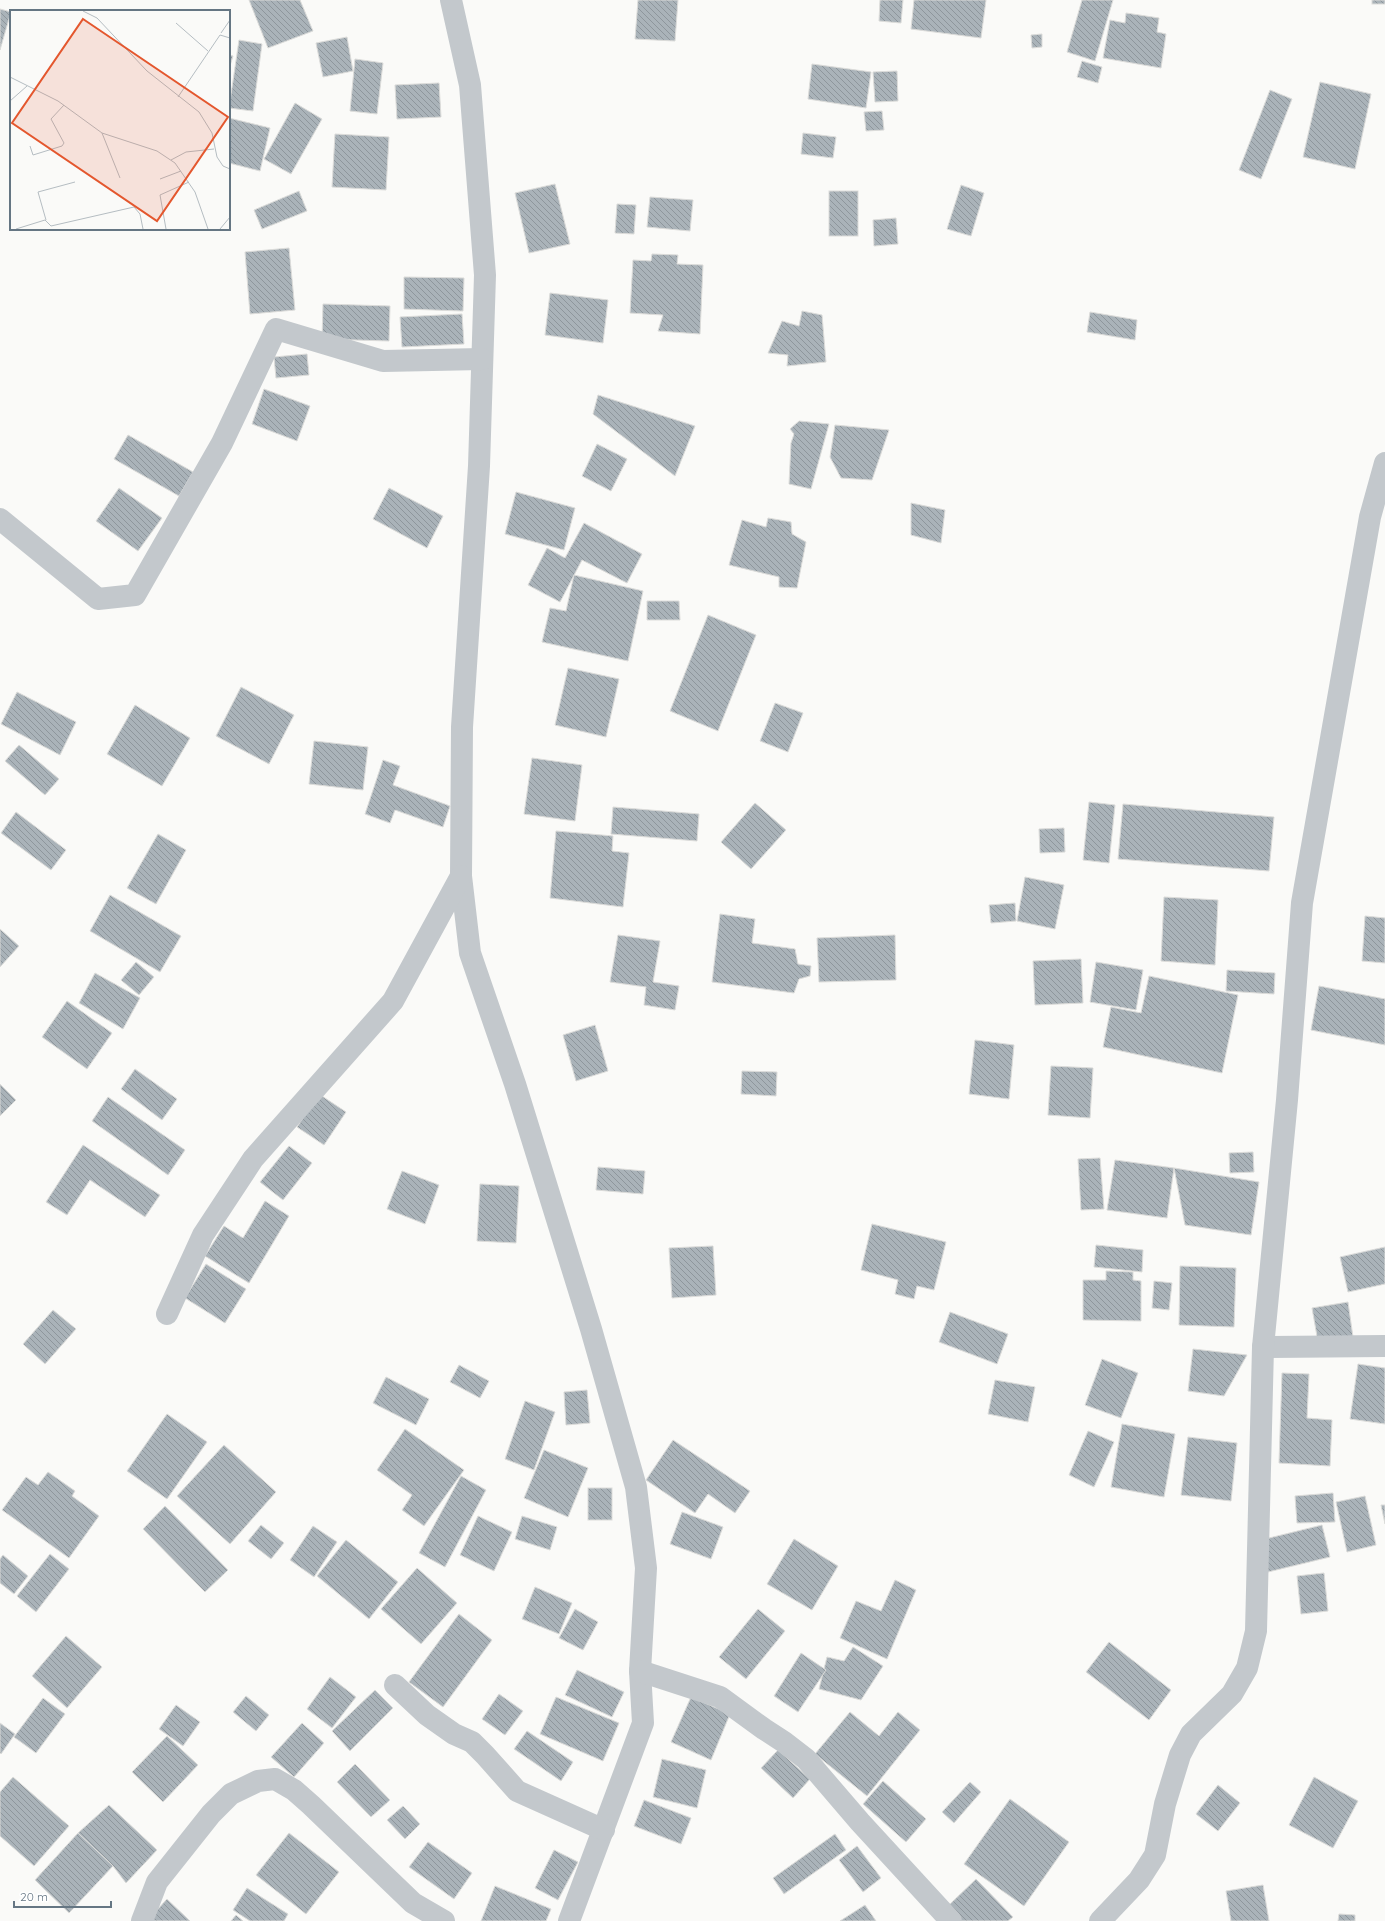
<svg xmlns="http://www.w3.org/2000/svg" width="1385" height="1921" viewBox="0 0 1385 1921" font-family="Quicksand,sans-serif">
<defs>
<pattern id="building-back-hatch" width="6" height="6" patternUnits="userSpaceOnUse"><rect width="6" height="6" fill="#aab3b9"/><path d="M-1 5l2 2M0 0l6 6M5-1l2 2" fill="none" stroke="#8e969c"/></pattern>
</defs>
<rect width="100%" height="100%" fill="#fafaf8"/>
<!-- building -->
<g fill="url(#building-back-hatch)" stroke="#dcdcda">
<path d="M 249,0 L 300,0 L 313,31 L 268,48 Z"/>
<path d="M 638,0 L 678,0 L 675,41 L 635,39 Z"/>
<path d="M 880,0 L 903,0 L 901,23 L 879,21 Z"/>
<path d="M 914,0 L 986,0 L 981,38 L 911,29 Z"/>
<path d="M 1082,0 L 1113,0 L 1095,61 L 1067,52 Z"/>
<rect x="1372" y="0" width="13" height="4"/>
<path d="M 0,9 L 11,12 L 0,50 Z"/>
<path d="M 1126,13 L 1159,18 L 1157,32 L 1166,34 L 1161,68 L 1103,58 L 1110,20 L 1125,23 Z"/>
<path d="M 1042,34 L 1042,47 L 1032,48 L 1031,35 Z"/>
<path d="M 347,37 L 353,71 L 323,77 L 316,43 Z"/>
<path d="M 239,40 L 262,44 L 253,111 L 229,108 Z"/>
<path d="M 229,55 L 233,56 L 229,69 Z"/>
<path d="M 355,59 L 383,63 L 377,114 L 350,111 Z"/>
<path d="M 1082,61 L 1102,67 L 1098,83 L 1077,77 Z"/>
<path d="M 812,64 L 871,72 L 866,108 L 808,99 Z"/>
<path d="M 897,71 L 898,101 L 875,102 L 873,72 Z"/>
<path d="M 1320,82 L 1371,94 L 1355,169 L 1303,157 Z"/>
<path d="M 439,83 L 441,117 L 397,119 L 395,85 Z"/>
<path d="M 1270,90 L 1292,99 L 1261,179 L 1239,170 Z"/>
<path d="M 295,103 L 322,119 L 291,174 L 264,159 Z"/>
<path d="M 882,111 L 884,130 L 866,131 L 864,112 Z"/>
<path d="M 229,118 L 270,128 L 260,171 L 229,163 Z"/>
<path d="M 803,133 L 836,137 L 833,158 L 801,154 Z"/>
<path d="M 335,134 L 389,137 L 386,190 L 332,187 Z"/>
<path d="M 555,184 L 570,244 L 529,253 L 515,193 Z"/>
<path d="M 961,185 L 984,193 L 971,236 L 947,229 Z"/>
<path d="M 299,191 L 307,211 L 262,229 L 254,210 Z"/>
<rect x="829" y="191" width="29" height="45"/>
<path d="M 650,197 L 693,200 L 690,231 L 647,227 Z"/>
<path d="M 617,204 L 636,205 L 634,234 L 615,233 Z"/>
<path d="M 896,218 L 898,244 L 874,246 L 873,220 Z"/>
<path d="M 289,248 L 295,310 L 250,314 L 245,252 Z"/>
<path d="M 652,254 L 678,255 L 677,264 L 703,265 L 700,334 L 658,331 L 663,315 L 630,313 L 633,260 L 651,261 Z"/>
<path d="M 404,277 L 464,278 L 463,311 L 404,309 Z"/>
<path d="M 550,293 L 608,300 L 603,343 L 545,335 Z"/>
<path d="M 323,304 L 390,306 L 389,341 L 322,339 Z"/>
<path d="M 802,311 L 822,315 L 826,362 L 787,366 L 788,355 L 768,353 L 782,321 L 799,326 Z"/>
<path d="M 1090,312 L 1137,320 L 1135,340 L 1087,332 Z"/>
<path d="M 462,314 L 464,344 L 402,347 L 400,317 Z"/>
<path d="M 307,354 L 309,375 L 276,378 L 274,357 Z"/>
<path d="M 264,389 L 310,406 L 297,441 L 252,424 Z"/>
<path d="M 598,395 L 695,426 L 675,476 L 593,414 Z"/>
<path d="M 799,421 L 829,424 L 811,489 L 789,484 L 791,443 L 794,434 L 790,429 Z"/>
<path d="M 835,425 L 889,430 L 872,480 L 841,478 L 830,457 Z"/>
<path d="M 128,435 L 193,472 L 179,496 L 114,459 Z"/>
<path d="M 597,444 L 627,459 L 611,491 L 582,476 Z"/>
<path d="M 119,488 L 162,518 L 138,551 L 96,521 Z"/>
<path d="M 389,488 L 443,516 L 427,548 L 373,519 Z"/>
<path d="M 516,492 L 575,508 L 564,550 L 505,534 Z"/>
<path d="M 911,503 L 945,510 L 941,543 L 911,535 Z"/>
<path d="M 768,518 L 791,522 L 792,534 L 806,542 L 797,588 L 779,587 L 779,577 L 729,565 L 742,520 L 766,527 Z"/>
<path d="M 584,523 L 642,554 L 627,583 L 582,560 L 560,602 L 528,585 L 547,548 L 565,558 Z"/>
<path d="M 574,575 L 643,591 L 628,661 L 542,642 L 550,608 L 566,611 Z"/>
<path d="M 647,601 L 679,601 L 680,620 L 647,620 Z"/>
<path d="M 708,615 L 756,635 L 718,731 L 670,711 Z"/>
<path d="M 568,668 L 619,679 L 606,737 L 555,725 Z"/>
<path d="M 241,687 L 294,715 L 269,764 L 216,736 Z"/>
<path d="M 17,692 L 76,722 L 60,755 L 1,724 Z"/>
<path d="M 775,703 L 803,713 L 788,752 L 760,741 Z"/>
<path d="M 135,705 L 190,738 L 162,786 L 107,754 Z"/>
<path d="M 314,741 L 368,747 L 363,790 L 309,784 Z"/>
<path d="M 19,745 L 59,779 L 45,795 L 5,761 Z"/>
<path d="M 532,758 L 582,765 L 575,821 L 524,814 Z"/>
<path d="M 383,760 L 400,766 L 393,785 L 450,806 L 443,827 L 395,810 L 390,823 L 365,814 Z"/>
<path d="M 1089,802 L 1115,805 L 1109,863 L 1083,860 Z"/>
<path d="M 755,803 L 786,830 L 751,869 L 721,842 Z"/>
<path d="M 1123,804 L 1274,817 L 1269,871 L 1118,859 Z"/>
<path d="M 613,807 L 699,814 L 697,841 L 611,834 Z"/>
<path d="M 16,812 L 66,850 L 51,870 L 1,833 Z"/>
<path d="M 1064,828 L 1065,852 L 1040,853 L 1039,829 Z"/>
<path d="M 556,831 L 613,836 L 612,851 L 629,853 L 623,907 L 550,898 Z"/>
<path d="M 158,834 L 186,850 L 156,904 L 127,888 Z"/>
<path d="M 1025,877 L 1064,885 L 1055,929 L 1017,921 Z"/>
<path d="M 110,895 L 181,936 L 160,972 L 90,931 Z"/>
<path d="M 1164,897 L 1218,900 L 1215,965 L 1161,961 Z"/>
<path d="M 1015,903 L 1016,921 L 991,923 L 989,905 Z"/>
<path d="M 720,914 L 755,919 L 752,943 L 795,949 L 798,964 L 811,966 L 810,976 L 799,979 L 794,993 L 712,982 Z"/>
<path d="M 1365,916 L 1385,918 L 1385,963 L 1362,961 Z"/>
<path d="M 0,929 L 19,946 L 0,967 Z"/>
<path d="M 618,935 L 660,941 L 653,982 L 679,986 L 675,1010 L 644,1005 L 646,987 L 610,982 Z"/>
<path d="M 895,935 L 896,980 L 819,982 L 817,938 Z"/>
<path d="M 1081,959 L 1083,1003 L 1035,1005 L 1033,961 Z"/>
<path d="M 136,962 L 154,977 L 139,995 L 121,980 Z"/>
<path d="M 1096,962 L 1143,970 L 1136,1010 L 1090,1002 Z"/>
<path d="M 1227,970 L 1275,973 L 1274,994 L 1226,991 Z"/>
<path d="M 95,973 L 140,998 L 123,1029 L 79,1003 Z"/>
<path d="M 1149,976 L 1238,995 L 1222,1073 L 1103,1047 L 1111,1007 L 1141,1013 Z"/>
<path d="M 1319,986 L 1385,999 L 1385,1045 L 1311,1030 Z"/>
<path d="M 67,1001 L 112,1033 L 87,1069 L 42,1037 Z"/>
<path d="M 595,1025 L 608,1071 L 576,1081 L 563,1035 Z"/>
<path d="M 975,1040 L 1014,1045 L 1009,1099 L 969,1094 Z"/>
<path d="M 1051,1066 L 1093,1068 L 1090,1118 L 1048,1115 Z"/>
<path d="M 135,1069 L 177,1099 L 162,1120 L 121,1089 Z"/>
<path d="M 742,1071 L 777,1072 L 776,1096 L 741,1094 Z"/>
<path d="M 0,1084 L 16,1100 L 0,1116 Z"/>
<path d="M 319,1094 L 346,1112 L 324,1145 L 297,1127 Z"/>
<path d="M 108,1097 L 185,1150 L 168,1175 L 92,1121 Z"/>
<path d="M 83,1145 L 160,1195 L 145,1217 L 90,1180 L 67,1215 L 46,1202 Z"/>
<path d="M 289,1146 L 312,1163 L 283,1200 L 260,1182 Z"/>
<path d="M 1253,1152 L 1254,1172 L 1230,1173 L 1229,1153 Z"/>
<path d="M 1100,1158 L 1104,1209 L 1081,1210 L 1078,1159 Z"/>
<path d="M 1115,1160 L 1174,1168 L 1167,1218 L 1107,1210 Z"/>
<path d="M 598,1167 L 645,1171 L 643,1194 L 596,1190 Z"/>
<path d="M 1174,1168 L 1259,1182 L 1251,1235 L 1185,1225 Z"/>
<path d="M 402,1171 L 439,1185 L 425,1224 L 387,1209 Z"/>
<path d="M 480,1184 L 519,1186 L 516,1243 L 477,1241 Z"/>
<path d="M 265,1201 L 289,1216 L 249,1283 L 205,1256 L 224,1226 L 243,1238 Z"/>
<path d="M 872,1224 L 946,1242 L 934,1290 L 917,1286 L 914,1299 L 895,1294 L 898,1280 L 861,1270 Z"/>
<path d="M 1096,1245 L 1143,1250 L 1142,1272 L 1094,1267 Z"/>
<path d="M 713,1246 L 716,1295 L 672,1298 L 669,1248 Z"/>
<path d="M 1385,1247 L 1385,1284 L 1348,1292 L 1340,1257 Z"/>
<path d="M 206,1264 L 246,1289 L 225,1323 L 185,1298 Z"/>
<path d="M 1180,1266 L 1236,1268 L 1234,1327 L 1179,1325 Z"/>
<path d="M 1106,1271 L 1133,1272 L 1133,1280 L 1141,1281 L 1141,1321 L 1083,1320 L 1083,1280 L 1106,1280 Z"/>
<path d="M 1154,1281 L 1172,1283 L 1169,1310 L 1152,1308 Z"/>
<path d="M 1348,1302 L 1353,1337 L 1318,1342 L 1312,1308 Z"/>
<path d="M 53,1310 L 76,1329 L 45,1364 L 23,1344 Z"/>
<path d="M 950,1312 L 1008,1334 L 997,1364 L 939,1342 Z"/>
<path d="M 1193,1349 L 1247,1355 L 1224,1396 L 1188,1391 Z"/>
<path d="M 1102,1359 L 1138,1373 L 1121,1418 L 1085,1405 Z"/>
<path d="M 1358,1364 L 1385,1368 L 1385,1424 L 1350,1419 Z"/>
<path d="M 459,1365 L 489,1381 L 480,1398 L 450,1382 Z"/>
<path d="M 1282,1373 L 1309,1374 L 1307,1418 L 1332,1420 L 1330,1466 L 1279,1463 Z"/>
<path d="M 386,1377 L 429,1399 L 416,1425 L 373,1403 Z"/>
<path d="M 995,1380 L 1035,1387 L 1028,1422 L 988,1414 Z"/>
<path d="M 587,1390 L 590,1423 L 566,1425 L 564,1392 Z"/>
<path d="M 525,1401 L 555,1412 L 534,1470 L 505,1459 Z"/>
<path d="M 167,1414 L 207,1442 L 167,1499 L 127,1471 Z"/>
<path d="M 1122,1424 L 1175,1434 L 1164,1497 L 1111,1487 Z"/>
<path d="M 405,1429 L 464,1470 L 424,1526 L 402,1510 L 412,1495 L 377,1470 Z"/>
<path d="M 1088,1431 L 1114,1442 L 1094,1487 L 1069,1475 Z"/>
<path d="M 1188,1437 L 1237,1443 L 1231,1501 L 1181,1495 Z"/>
<path d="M 673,1440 L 750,1491 L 735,1513 L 708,1494 L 695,1513 L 646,1480 Z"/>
<path d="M 224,1445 L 276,1492 L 230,1544 L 177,1496 Z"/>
<path d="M 544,1450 L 588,1468 L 568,1517 L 524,1498 Z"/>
<path d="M 48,1472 L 75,1491 L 72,1496 L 99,1516 L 69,1558 L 2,1510 L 26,1477 L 38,1485 Z"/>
<path d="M 461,1476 L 486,1490 L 445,1567 L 419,1553 Z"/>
<rect x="588" y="1488" width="24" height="32"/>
<path d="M 1333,1493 L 1335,1522 L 1297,1523 L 1295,1496 Z"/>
<path d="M 1365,1496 L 1376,1545 L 1347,1552 L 1336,1502 Z"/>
<path d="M 1381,1505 L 1385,1505 L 1385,1524 Z"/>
<path d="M 165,1506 L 228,1570 L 205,1592 L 143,1529 Z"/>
<path d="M 682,1512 L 723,1527 L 711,1559 L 670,1544 Z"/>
<path d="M 478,1516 L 512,1532 L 494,1571 L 460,1555 Z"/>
<path d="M 522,1516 L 557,1527 L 550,1550 L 515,1539 Z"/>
<path d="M 261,1525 L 284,1543 L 271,1559 L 248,1541 Z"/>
<path d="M 1322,1525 L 1330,1557 L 1268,1572 L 1261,1540 Z"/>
<path d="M 313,1526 L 337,1542 L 314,1577 L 290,1560 Z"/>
<path d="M 794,1539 L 838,1566 L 812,1610 L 767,1584 Z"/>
<path d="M 346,1540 L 398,1582 L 369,1619 L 317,1576 Z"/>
<path d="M 50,1554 L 69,1569 L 36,1612 L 17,1596 Z"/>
<path d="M 3,1555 L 28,1576 L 14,1594 L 0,1583 L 0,1559 Z"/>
<path d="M 417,1568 L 457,1603 L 421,1644 L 381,1609 Z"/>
<path d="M 1324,1573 L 1328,1611 L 1301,1614 L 1297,1576 Z"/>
<path d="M 895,1580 L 916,1590 L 887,1659 L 840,1638 L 856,1601 L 881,1611 Z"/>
<path d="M 535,1587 L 572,1603 L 559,1634 L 522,1619 Z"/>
<path d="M 575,1609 L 598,1622 L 583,1650 L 559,1638 Z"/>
<path d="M 758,1609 L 785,1631 L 746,1679 L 719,1657 Z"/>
<path d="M 459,1614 L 492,1640 L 443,1707 L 409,1682 Z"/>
<path d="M 66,1636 L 102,1667 L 67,1708 L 32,1676 Z"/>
<path d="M 1109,1642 L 1171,1690 L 1149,1720 L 1086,1672 Z"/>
<path d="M 853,1647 L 883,1666 L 861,1700 L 819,1689 L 827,1657 L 844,1661 Z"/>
<path d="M 801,1653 L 826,1670 L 798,1712 L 774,1696 Z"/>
<path d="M 577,1670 L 624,1692 L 612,1717 L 565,1695 Z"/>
<path d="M 330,1677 L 356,1697 L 332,1728 L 307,1709 Z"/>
<path d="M 375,1690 L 393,1708 L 350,1751 L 332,1731 Z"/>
<path d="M 499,1694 L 523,1711 L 505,1735 L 482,1719 Z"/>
<path d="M 246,1696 L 269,1715 L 256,1731 L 233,1712 Z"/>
<path d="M 556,1697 L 619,1723 L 603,1761 L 540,1734 Z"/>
<path d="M 691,1697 L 730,1714 L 711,1760 L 671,1742 Z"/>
<path d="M 43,1698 L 65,1714 L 36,1753 L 14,1737 Z"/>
<path d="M 176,1705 L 200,1722 L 183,1746 L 159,1729 Z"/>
<path d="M 850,1712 L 879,1736 L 898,1712 L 920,1730 L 867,1796 L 815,1754 Z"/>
<path d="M 0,1723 L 15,1734 L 1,1754 L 0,1753 Z"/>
<path d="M 302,1723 L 324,1743 L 294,1777 L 271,1757 Z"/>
<path d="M 527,1731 L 573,1762 L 561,1781 L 514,1749 Z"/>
<path d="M 167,1736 L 198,1765 L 163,1802 L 132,1772 Z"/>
<path d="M 778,1750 L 810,1779 L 793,1798 L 761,1768 Z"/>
<path d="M 662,1759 L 706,1770 L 697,1808 L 653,1797 Z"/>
<path d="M 355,1764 L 390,1800 L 371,1817 L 337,1782 Z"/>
<path d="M 13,1777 L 69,1826 L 34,1866 L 0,1836 L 0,1792 Z"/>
<path d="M 1314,1777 L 1358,1801 L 1333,1848 L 1289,1825 Z"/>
<path d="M 883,1781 L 926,1819 L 906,1842 L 863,1804 Z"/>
<path d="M 970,1782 L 981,1792 L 954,1823 L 942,1812 Z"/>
<path d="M 1218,1785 L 1240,1803 L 1218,1831 L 1196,1814 Z"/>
<path d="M 1010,1799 L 1069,1842 L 1024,1906 L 964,1864 Z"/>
<path d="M 644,1800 L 691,1818 L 681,1844 L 634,1826 Z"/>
<path d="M 109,1805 L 157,1850 L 126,1883 L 113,1866 L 78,1833 Z"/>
<path d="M 403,1806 L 420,1824 L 405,1839 L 387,1820 Z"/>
<path d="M 78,1833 L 113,1866 L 69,1913 L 35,1880 Z"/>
<path d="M 289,1833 L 339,1872 L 306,1914 L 256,1875 Z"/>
<path d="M 835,1834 L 846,1850 L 784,1894 L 773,1878 Z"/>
<path d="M 428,1842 L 472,1873 L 454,1899 L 409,1867 Z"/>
<path d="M 857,1846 L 881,1878 L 863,1892 L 839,1860 Z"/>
<path d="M 554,1850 L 578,1862 L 558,1900 L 535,1888 Z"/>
<path d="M 976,1879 L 1013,1917 L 1008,1921 L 960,1921 L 947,1907 Z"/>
<path d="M 1263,1885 L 1269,1921 L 1231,1921 L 1226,1891 Z"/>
<path d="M 495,1886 L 551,1909 L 546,1921 L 481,1921 Z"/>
<path d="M 247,1888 L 288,1914 L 284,1921 L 250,1921 L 233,1910 Z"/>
<path d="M 167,1899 L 190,1921 L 147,1921 Z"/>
<path d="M 865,1905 L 876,1921 L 840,1921 Z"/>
<path d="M 1339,1914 L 1355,1915 L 1355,1921 L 1338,1921 Z"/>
<path d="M 236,1915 L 243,1921 L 231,1921 Z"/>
</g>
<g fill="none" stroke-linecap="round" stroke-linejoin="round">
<!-- minor -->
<g stroke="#c3c8cc" stroke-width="22">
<path d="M 451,0 L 470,85 L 485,275 L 479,466 L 462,727 L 461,876 L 470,953 L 515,1084 L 591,1329 L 636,1487 L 646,1568 L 640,1671 L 643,1723 L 569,1921"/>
<path d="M 0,519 L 98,599 L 135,595 L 222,443 L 276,329 L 383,361 L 482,359"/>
<path d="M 167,1314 L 203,1235 L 253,1159 L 393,1001 L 461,876"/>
<path d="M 1263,1347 L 1385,1346"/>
<path d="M 640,1671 L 720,1697 L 764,1729 L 784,1742 L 806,1759 L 860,1822 L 951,1921"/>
<path d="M 395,1685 L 427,1715 L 454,1734 L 472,1742 L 485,1755 L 517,1791 L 604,1830"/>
<path d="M 142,1921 L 157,1882 L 211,1814 L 231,1794 L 258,1781 L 275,1779 L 294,1790 L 311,1805 L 413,1903 L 444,1921"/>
<path d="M 1100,1921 L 1139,1880 L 1155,1855 L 1165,1804 L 1180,1755 L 1191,1734 L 1232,1694 L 1247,1668 L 1256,1631 L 1263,1347 L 1287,1100 L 1302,903 L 1370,517 L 1385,463"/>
</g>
</g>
<!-- overview -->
<g transform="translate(10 10)">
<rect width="220" height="220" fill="#fafaf8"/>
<path fill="none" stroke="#b5bdc2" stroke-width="1" d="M 73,1 L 87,8 L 137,61 L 189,102 L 202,123 L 207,147 L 213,156 L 220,159M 166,13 L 198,41M 211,23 L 220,10M 0,67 L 48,91 L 92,123 L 147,141 L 165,153 L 185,182 L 198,219M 168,87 L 210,25 L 220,28M 0,91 L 17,76M 92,123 L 110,168M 20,136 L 23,145 L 52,136 L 54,133 L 41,109 L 54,95M 161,150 L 176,142 L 204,139M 150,169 L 171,161M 36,210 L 28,182 L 65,172M 6,219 L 35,210 L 41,216 L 124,197 L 130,204 L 133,219M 156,219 L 150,185 L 179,172M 210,219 L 220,207"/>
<path fill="#e4572e" fill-opacity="0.15" stroke="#e4572e" stroke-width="2" d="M 73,9 L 218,107 L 147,211 L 2,113 Z"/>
<rect width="220" height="220" fill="none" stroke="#657683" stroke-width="2"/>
</g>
<!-- scale -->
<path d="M14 1901v6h97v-6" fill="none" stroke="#657683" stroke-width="2"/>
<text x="20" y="1901" font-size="12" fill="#657683" stroke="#ffffff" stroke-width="3" paint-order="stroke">20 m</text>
</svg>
